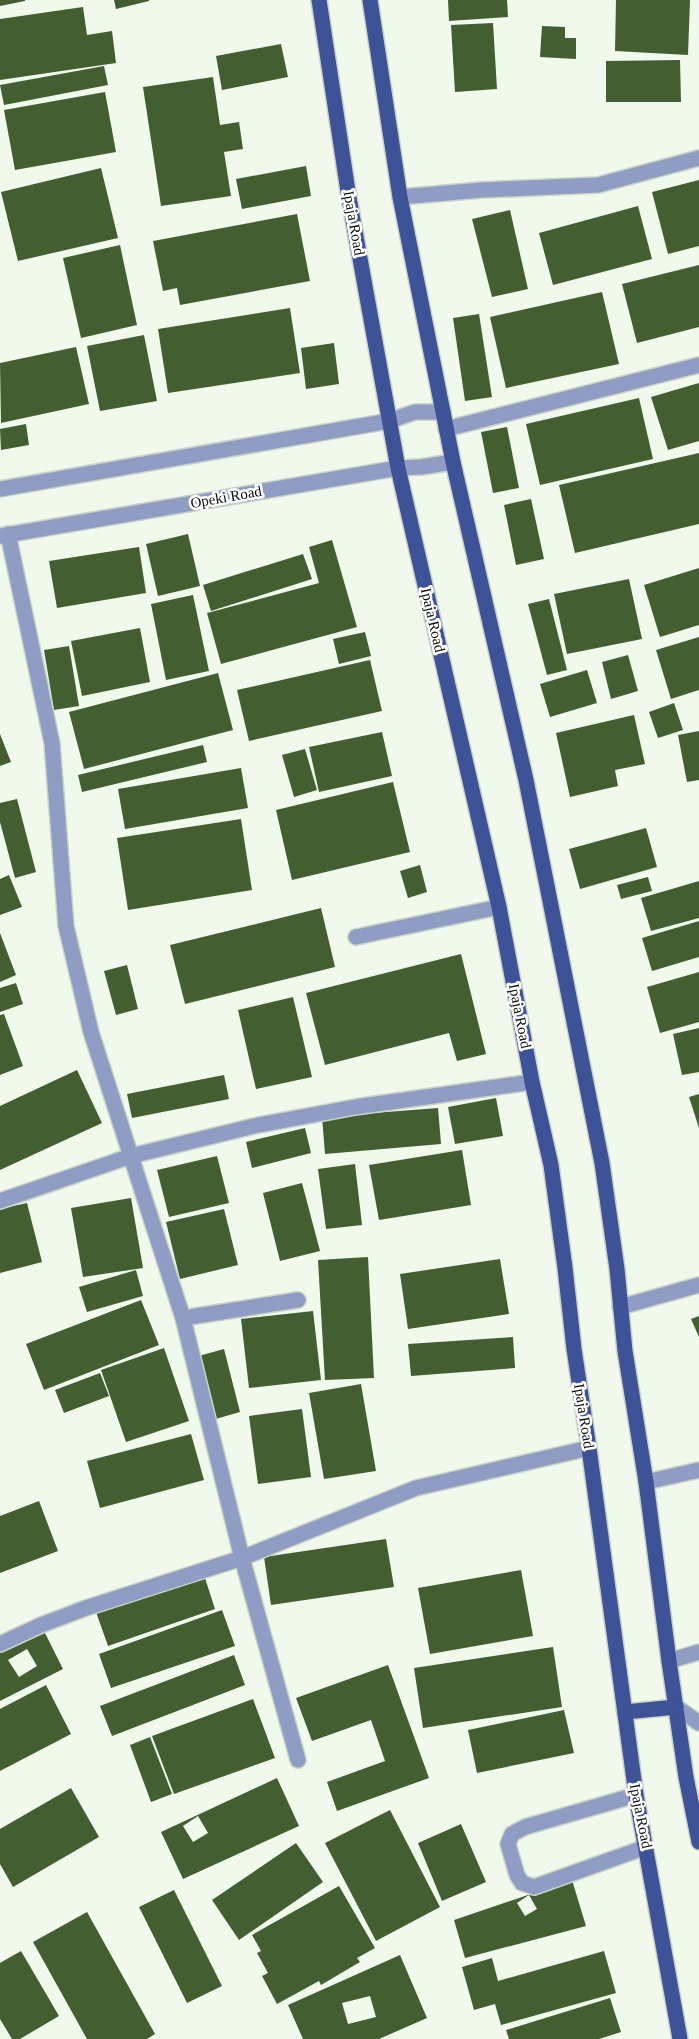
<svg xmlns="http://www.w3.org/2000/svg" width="699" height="2039" viewBox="0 0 699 2039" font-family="'Times New Roman',serif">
<rect width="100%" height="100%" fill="#f0f9eb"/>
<!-- building -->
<g fill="#435f32" fill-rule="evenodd">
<path d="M 0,0 L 25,0 L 25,1 L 0,6 Z"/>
<path d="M 114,0 L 149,0 L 149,1 L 116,9 Z"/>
<path d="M 448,0 L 507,0 L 508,17 L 449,21 Z"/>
<path d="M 616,0 L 690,0 L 688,55 L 615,51 Z"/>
<path d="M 83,7 L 87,35 L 112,31 L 116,63 L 0,80 L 0,19 Z"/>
<path d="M 493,23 L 497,89 L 455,92 L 451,25 Z"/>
<path d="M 542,26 L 565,27 L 565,38 L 576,38 L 576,59 L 540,57 Z"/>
<path d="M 281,44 L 288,77 L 222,90 L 216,56 Z"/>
<path d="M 680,60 L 681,102 L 606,102 L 606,61 Z"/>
<path d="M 104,66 L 108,85 L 4,105 L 0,85 Z"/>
<path d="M 213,77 L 220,125 L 239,122 L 243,149 L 224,152 L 231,196 L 161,206 L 143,87 Z"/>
<path d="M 105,92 L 116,152 L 15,170 L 4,110 Z"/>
<path d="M 306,166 L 311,196 L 242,209 L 236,179 Z"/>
<path d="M 101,168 L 118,238 L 18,261 L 1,192 Z"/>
<path d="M 699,180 L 699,246 L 668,254 L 652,192 Z"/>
<path d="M 638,206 L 652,259 L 553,285 L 539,233 Z"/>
<path d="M 510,210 L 528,289 L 492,297 L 472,219 Z"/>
<path d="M 297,214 L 310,281 L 180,305 L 177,288 L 163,291 L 153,241 Z"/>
<path d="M 120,245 L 137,325 L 81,338 L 63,258 Z"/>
<path d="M 699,265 L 699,327 L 637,343 L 622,284 Z"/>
<path d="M 602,292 L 619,364 L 506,388 L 490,317 Z"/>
<path d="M 290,308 L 300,373 L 168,393 L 158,329 Z"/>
<path d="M 479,314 L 492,397 L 465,401 L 453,318 Z"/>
<path d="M 144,335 L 157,401 L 100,411 L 87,346 Z"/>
<path d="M 334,343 L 339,384 L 306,389 L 301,348 Z"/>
<path d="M 76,347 L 89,404 L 1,423 L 0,363 Z"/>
<path d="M 699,383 L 699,441 L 668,450 L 651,397 Z"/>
<path d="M 639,398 L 653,459 L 540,485 L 526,424 Z"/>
<path d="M 26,424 L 29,445 L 1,450 L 0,429 Z"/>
<path d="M 507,427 L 519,488 L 493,493 L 481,432 Z"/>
<path d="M 699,453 L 699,524 L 575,553 L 559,485 Z"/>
<path d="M 531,499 L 544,559 L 516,565 L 504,505 Z"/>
<path d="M 188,534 L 200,586 L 158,596 L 146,544 Z"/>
<path d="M 332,540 L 357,627 L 221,664 L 207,613 L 319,583 L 309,547 Z"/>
<path d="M 139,547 L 146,593 L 57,608 L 49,561 Z"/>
<path d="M 303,554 L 312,579 L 211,611 L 203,585 Z"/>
<path d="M 699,568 L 699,625 L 660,637 L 644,585 Z"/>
<path d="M 629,579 L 642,639 L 567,654 L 554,594 Z"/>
<path d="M 193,595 L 209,671 L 166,680 L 151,604 Z"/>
<path d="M 549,599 L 567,670 L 547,675 L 528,604 Z"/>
<path d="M 140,628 L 150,682 L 82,696 L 71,641 Z"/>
<path d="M 365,632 L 371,656 L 339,664 L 333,639 Z"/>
<path d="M 699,637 L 699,690 L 671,699 L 656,650 Z"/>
<path d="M 69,646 L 79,706 L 54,710 L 44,650 Z"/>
<path d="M 628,655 L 638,691 L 611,699 L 602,662 Z"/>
<path d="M 370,660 L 382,711 L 249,741 L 237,690 Z"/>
<path d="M 587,670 L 597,703 L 550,717 L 540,684 Z"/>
<path d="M 218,673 L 233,730 L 84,769 L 69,712 Z"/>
<path d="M 674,703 L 683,730 L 658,738 L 649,712 Z"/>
<path d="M 634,715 L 645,764 L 615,770 L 618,786 L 570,797 L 556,733 Z"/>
<path d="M 699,731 L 699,780 L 687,782 L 678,735 Z"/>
<path d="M 382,732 L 392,776 L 319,792 L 309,747 Z"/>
<path d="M 0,734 L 11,762 L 0,766 Z"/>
<path d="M 203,745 L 207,762 L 82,792 L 78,775 Z"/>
<path d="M 305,749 L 317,790 L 294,797 L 282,755 Z"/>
<path d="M 241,768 L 248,808 L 125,829 L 118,789 Z"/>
<path d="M 393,782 L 410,852 L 292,880 L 276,810 Z"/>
<path d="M 17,799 L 36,872 L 15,878 L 0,822 L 0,803 Z"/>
<path d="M 241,819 L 252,890 L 128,910 L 117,838 Z"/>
<path d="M 646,828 L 657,867 L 580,889 L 569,849 Z"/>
<path d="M 420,865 L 427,892 L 408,898 L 400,871 Z"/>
<path d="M 9,875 L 22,907 L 0,915 L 0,879 Z"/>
<path d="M 648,877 L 652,891 L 621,899 L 617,885 Z"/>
<path d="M 699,881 L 699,918 L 651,931 L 641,898 Z"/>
<path d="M 321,908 L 335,967 L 185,1004 L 170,945 Z"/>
<path d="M 699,921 L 699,957 L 652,971 L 642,938 Z"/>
<path d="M 0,933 L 16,975 L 0,982 Z"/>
<path d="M 461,954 L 486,1054 L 457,1061 L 449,1033 L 325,1065 L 306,993 Z"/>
<path d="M 127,965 L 138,1009 L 116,1015 L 104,971 Z"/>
<path d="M 699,972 L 699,1022 L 660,1033 L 647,987 Z"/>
<path d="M 16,983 L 23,1004 L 0,1012 L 0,988 Z"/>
<path d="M 293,997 L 312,1077 L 256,1089 L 238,1010 Z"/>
<path d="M 4,1014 L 23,1066 L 0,1075 L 0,1015 Z"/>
<path d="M 699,1028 L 699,1072 L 682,1075 L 673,1034 Z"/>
<path d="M 77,1070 L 102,1123 L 0,1170 L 0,1106 Z"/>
<path d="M 224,1075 L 229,1099 L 132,1118 L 127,1094 Z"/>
<path d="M 699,1094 L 699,1128 L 689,1097 Z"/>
<path d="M 496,1098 L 503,1136 L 455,1144 L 448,1107 Z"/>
<path d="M 438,1108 L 441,1144 L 325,1154 L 322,1117 Z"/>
<path d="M 305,1128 L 311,1153 L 252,1168 L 246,1142 Z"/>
<path d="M 462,1150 L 471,1205 L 379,1220 L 369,1165 Z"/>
<path d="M 217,1156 L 229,1203 L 169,1217 L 157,1170 Z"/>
<path d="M 355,1164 L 362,1225 L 326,1229 L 318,1169 Z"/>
<path d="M 302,1183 L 320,1251 L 280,1261 L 263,1193 Z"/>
<path d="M 131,1198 L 143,1268 L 83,1277 L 71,1208 Z"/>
<path d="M 27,1203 L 42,1262 L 0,1273 L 0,1209 Z"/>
<path d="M 224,1209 L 238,1265 L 180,1279 L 166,1222 Z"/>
<path d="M 368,1257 L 374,1378 L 325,1380 L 318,1260 Z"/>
<path d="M 500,1259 L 509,1314 L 408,1329 L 400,1274 Z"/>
<path d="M 136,1270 L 143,1296 L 87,1312 L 79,1287 Z"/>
<path d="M 141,1300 L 159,1345 L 44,1390 L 26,1344 Z"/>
<path d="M 313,1311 L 321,1380 L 249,1388 L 241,1319 Z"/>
<path d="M 699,1316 L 699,1337 L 691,1319 Z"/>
<path d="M 513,1337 L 515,1368 L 411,1376 L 408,1344 Z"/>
<path d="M 164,1348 L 189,1421 L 126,1442 L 101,1370 Z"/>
<path d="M 224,1349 L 240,1412 L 212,1420 L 195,1357 Z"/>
<path d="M 100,1373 L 109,1396 L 64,1413 L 55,1390 Z"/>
<path d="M 361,1384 L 376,1471 L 324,1479 L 309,1393 Z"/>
<path d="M 302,1409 L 311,1477 L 258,1484 L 249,1416 Z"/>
<path d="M 191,1434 L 204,1480 L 100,1508 L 87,1461 Z"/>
<path d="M 39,1501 L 58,1551 L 0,1573 L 0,1516 Z"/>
<path d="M 386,1539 L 394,1587 L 271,1605 L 264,1557 Z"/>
<path d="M 521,1570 L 533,1636 L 430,1654 L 418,1588 Z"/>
<path d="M 204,1575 L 215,1609 L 108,1646 L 96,1612 Z"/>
<path d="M 222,1610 L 235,1646 L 111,1688 L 99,1654 Z"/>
<path d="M 44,1631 L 63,1669 L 0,1701 L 0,1653 ZM 27,1649 L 37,1666 L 19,1677 L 8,1660 Z"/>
<path d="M 553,1647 L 562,1707 L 423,1728 L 414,1668 Z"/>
<path d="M 234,1655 L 245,1685 L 112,1736 L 100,1706 Z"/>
<path d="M 388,1665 L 429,1778 L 337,1811 L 327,1782 L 385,1761 L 371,1720 L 312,1741 L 296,1698 Z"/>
<path d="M 46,1685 L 71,1734 L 0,1771 L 0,1709 Z"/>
<path d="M 253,1699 L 275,1758 L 174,1794 L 152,1736 Z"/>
<path d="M 564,1710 L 574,1753 L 477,1773 L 468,1730 Z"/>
<path d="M 150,1737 L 172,1794 L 151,1802 L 130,1745 Z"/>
<path d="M 277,1778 L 299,1826 L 183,1879 L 161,1832 ZM 198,1816 L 208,1833 L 193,1842 L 183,1826 Z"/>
<path d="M 71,1788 L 99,1837 L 13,1887 L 0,1864 L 0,1829 Z"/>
<path d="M 390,1810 L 440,1907 L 376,1941 L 325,1843 Z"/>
<path d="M 461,1824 L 486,1882 L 442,1901 L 418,1843 Z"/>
<path d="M 296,1843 L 323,1882 L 239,1940 L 212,1900 Z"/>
<path d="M 572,1880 L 586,1926 L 465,1958 L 454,1920 ZM 529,1895 L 537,1909 L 525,1916 L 517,1903 Z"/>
<path d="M 339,1886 L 375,1948 L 357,1958 L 360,1962 L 321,1985 L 319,1981 L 277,2004 L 262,1976 L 268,1973 L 257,1953 L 261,1951 L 252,1935 Z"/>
<path d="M 174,1890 L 222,1986 L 187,2003 L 139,1907 Z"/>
<path d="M 87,1912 L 155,2034 L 147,2039 L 87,2039 L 33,1942 Z"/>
<path d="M 21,1951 L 59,2016 L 20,2039 L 12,2039 L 0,2019 L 0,1963 Z"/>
<path d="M 604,1951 L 616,1993 L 501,2025 L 495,2004 L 474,2010 L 462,1967 L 492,1958 L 498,1981 Z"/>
<path d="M 400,1955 L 427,2018 L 379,2039 L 303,2039 L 288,2005 ZM 370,1996 L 376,2017 L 348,2024 L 342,2003 Z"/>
<path d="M 610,1998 L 621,2032 L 599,2039 L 509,2039 L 506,2030 Z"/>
</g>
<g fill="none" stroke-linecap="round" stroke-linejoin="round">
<defs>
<g id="minor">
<path d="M 400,197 L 482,190 L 598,185 L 699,158"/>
<path d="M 446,429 L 699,365"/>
<path d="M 0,489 L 389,421 L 415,412 L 443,412"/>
<path d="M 8,534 L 52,743 L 66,926 L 91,1032 L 183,1318 L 242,1558 L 298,1760"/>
<path d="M 0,536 L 398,468 L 421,467 L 453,462"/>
<path d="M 356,937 L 499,907"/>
<path d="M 0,1201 L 131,1156 L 254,1126 L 355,1107 L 532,1082"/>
<path d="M 620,1307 L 699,1285"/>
<path d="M 183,1318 L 298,1300"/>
<path d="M 646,1482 L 699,1470"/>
<path d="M 0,1644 L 41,1625 L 86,1608 L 242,1558 L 416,1488 L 589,1448"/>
<path d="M 669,1661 L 699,1652"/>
<path d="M 676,1707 L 699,1723"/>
<path d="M 636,1795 L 525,1827 L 512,1834 L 508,1844 L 517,1875 L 522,1883 L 534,1887 L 646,1847"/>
</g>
<g id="major">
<path d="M 319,0 L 349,198 L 398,468 L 499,907 L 532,1082 L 551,1165 L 565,1268 L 574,1349 L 589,1448 L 636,1795 L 680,2039"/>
<path d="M 370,0 L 400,197 L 453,462 L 526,780 L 602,1163 L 617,1269 L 625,1351 L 646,1482 L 669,1661 L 686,1777 L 699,1842"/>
<path d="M 625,1712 L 676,1707"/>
</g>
</defs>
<!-- minor casing -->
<use href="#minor" stroke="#cbd3c7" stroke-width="18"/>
<!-- major casing -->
<use href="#major" stroke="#cbd3c7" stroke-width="18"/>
<!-- minor -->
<use href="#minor" stroke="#8f9dc5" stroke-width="15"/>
<!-- major -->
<use href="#major" stroke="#3d5297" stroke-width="15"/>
</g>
<g text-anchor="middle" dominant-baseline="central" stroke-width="5" stroke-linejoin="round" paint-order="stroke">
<!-- street labels -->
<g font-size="15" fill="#0a0d08" stroke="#fff">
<text transform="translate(354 223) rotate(80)">Ipaja Road</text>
<text transform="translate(226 497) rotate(-10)">Opeki Road</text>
<text transform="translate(433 620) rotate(77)">Ipaja Road</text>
<text transform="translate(520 1016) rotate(79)">Ipaja Road</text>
<text transform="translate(584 1416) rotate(81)">Ipaja Road</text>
<text transform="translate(641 1816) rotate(79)">Ipaja Road</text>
</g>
</g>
</svg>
